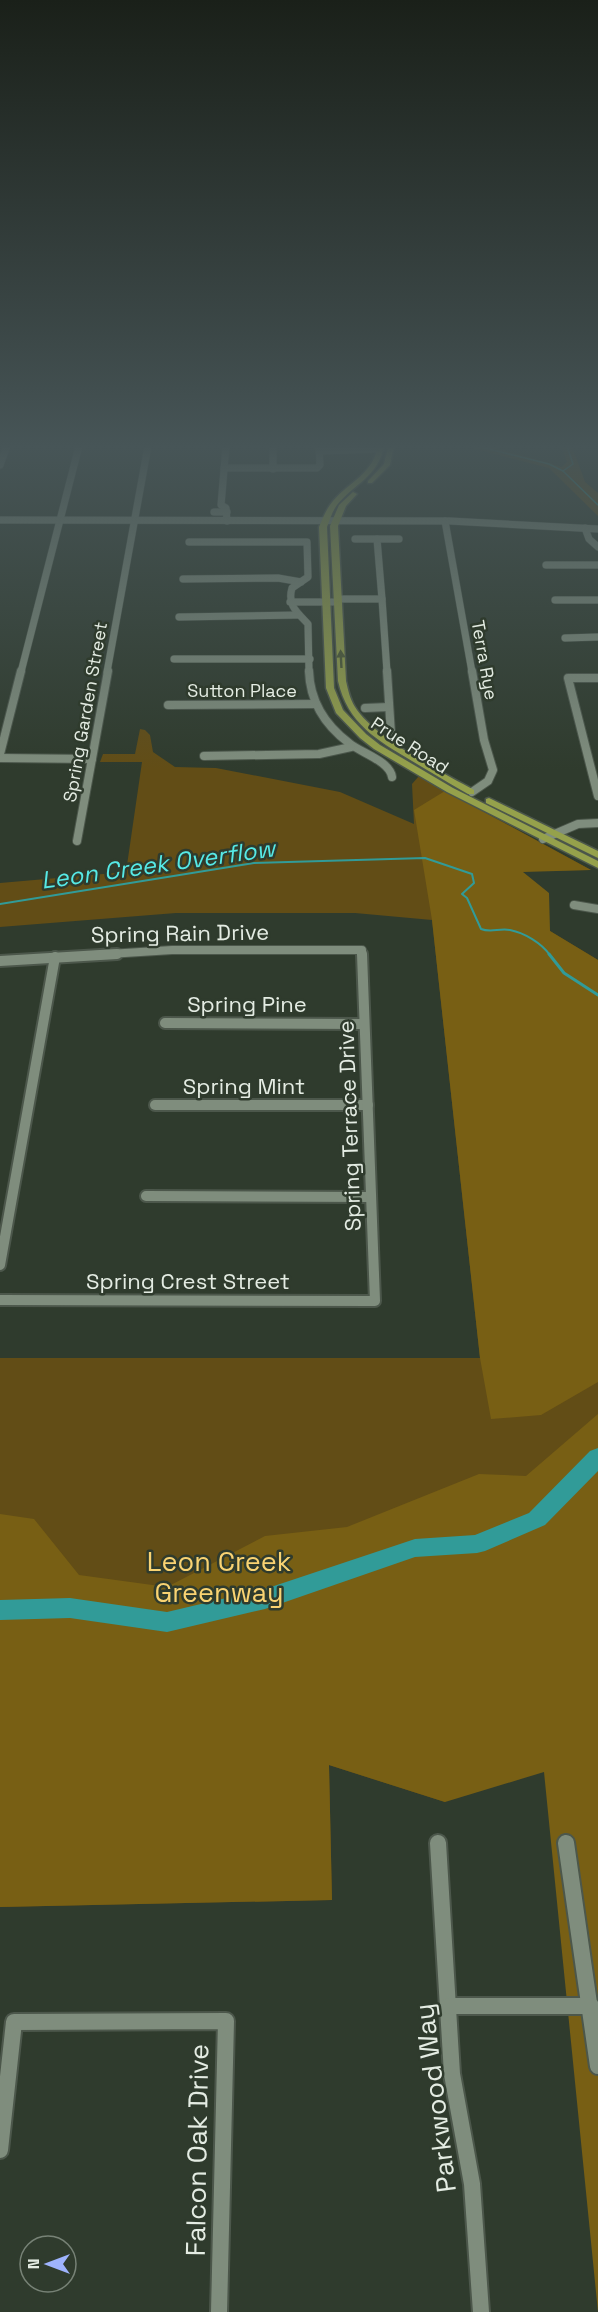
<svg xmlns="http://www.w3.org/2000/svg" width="598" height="2312" viewBox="0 0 598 2312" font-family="'Space Grotesk',sans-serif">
<rect width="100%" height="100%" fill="#2f3b2d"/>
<!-- green -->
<g fill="#624d16">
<path d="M 464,446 L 489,446 L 562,467 L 567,462 L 561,446 L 572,446 L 585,482 L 598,493 L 598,516 L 549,468 Z"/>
<path d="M 140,729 L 145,730 L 150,735 L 153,752 L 175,767 L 216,768 L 340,792 L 414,824 L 412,784 L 419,776 L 591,870 L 522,871 L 550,931 L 598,960 L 598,1488 L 445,1802 L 329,1765 L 332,1900 L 0,1907 L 0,1358 L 480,1358 L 432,920 L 355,913 L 176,913 L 0,927 L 0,883 L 126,872 L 142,762 L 100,762 L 103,754 L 135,754 Z"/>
</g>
<!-- forest -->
<g fill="#785f14">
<path d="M 445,791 L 591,870 L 523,872 L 549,893 L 550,931 L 598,960 L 598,1382 L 541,1415 L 491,1419 L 480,1358 L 432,920 L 414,810 Z"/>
<path d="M 598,1414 L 598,2312 L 544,1772 L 445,1802 L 329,1765 L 332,1900 L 0,1907 L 0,1514 L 34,1519 L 79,1575 L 167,1587 L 265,1536 L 347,1527 L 479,1474 L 526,1476 Z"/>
</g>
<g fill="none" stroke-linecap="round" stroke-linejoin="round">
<!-- stream-far2 -->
<g stroke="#319b98" stroke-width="1.5">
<path d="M 477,446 L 549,464 L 563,471 L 598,505"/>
<path d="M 563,471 L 573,464 L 567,446"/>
</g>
<!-- stream-far1 -->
<path stroke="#319b98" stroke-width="2" d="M 0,904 L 254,863 L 425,858 L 472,874 L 474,883 L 462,894 L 467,898 L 481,929 C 491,933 499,928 510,930 C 525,933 541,943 550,955"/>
<!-- stream -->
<path stroke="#319b98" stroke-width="3" d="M 549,954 L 564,973 L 598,995"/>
<!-- river -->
<path fill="#319b98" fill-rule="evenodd" d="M 598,1448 L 598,1471 L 545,1525 L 485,1551 L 477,1553 L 415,1557 L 265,1609 L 167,1632 L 70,1618 L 0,1620 L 0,1600 L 70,1598 L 167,1612 L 265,1589 L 415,1539 L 475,1535 L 529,1513 L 590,1451 Z"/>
<defs>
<g id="minor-far3">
<path d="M 226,446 L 221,505 L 226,508 L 227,521"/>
<path d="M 273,446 L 273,469"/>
<path d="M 319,451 L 381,449"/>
<path d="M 0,465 L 7,446"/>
<path d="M 224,468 L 317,468 L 320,465 L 319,446"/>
<path d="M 214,512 L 227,512"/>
<path d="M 0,520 L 450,521 L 598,529"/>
<path d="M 445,521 L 472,672"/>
<path d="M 585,528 L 589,539 L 598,547"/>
<path d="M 377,539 L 399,539"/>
<path d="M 189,542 L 307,542 L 308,577 L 292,588 C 287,605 297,612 308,624 L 309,672"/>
<path d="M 546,565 L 598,565"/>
<path d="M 183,579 L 278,578 L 301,582"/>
<path d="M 338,599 L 382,599 L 377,539 L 355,539"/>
<path d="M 382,599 L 387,672"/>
<path d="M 555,600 L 598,600"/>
<path d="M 290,602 L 334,602"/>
<path d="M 179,617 L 299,615"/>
<path d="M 565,638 L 598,637"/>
<path d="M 174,659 L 310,659"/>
<path d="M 21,672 L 79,446"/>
<path d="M 107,672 L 148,446"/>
</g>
<g id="minor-far2">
<path d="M 309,671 C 310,701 325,725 349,743 C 361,753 390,761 392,777"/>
<path d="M 387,671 L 391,734"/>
<path d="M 472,671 L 484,740 L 493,770 L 488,781 L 472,792"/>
<path d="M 598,678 L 568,678 L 598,796"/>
<path d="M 168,705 L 316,704"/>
<path d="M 365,708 L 389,707"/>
<path d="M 0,754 L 21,671"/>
<path d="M 204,756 L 319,754 L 351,747"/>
<path d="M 0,758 L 92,759"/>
<path d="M 543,839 L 578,824 L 598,823"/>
<path d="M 77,841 L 108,671"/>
<path d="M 574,905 L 598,909"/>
<path d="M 93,955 L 172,950 L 362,950 L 362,955"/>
</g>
<g id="minor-far1">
<path d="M 0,961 L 117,954"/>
<path d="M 165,1023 L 364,1024"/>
<path d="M 155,1105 L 368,1105"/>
<path d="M 146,1196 L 371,1197"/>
<path d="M 0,1265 L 55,957"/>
<path d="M 0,1300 L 375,1301 L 362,954"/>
</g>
<g id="minor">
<path d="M 438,1843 L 452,2074 L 472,2184 L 481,2312"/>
<path d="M 566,1843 L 598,2066"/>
<path d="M 449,2006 L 591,2006"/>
<path d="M 0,2150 L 14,2022 L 226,2021 L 219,2312"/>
</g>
<g id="major">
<path d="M 378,446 L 384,446 C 378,477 355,483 337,505 C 332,512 330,519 327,527 L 334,688 L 343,710 L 366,734 L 380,745 L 453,788 L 598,861 L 598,868 L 447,792 L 374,749 L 360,738 L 336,713 L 326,688 L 319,527 C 323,518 326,509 333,501 C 350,481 372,475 378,446 Z"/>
<path d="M 388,446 L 394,446 L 390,465 L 372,483 L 368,483 L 368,481 L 384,464 Z"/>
<path d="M 353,492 L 357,494 L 346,506 L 338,526 L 346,681 C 348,690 350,699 355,707 C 373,737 443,773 474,790 L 474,794 L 468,794 L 461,790 C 445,781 429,771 412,761 C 377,740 348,724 338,681 L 330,526 L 339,505 Z"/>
<path d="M 489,798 L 598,851 L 598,858 L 486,803 L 486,799 Z"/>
</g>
</defs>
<!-- minor-far3 casing -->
<use href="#minor-far3" stroke="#4c574b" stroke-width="8"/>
<!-- minor-far2 casing -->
<use href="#minor-far2" stroke="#4c574b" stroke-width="10"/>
<!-- minor-far1 casing -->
<use href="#minor-far1" stroke="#4c574b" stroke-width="14"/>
<!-- minor casing -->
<use href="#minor" stroke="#4c574b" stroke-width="20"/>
<!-- major casing -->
<use href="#major" stroke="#4c574b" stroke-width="3"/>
<!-- minor-far3 -->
<use href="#minor-far3" stroke="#7f8d7d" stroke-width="7"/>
<!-- minor-far2 -->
<use href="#minor-far2" stroke="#7f8d7d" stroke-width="8"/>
<!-- minor-far1 -->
<use href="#minor-far1" stroke="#7f8d7d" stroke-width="10"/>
<!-- minor -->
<use href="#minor" stroke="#7f8d7d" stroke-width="16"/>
<!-- major -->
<use href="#major" fill="#95a14b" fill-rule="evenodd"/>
</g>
<!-- one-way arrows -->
<defs><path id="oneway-solid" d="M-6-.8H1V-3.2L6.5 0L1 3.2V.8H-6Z" transform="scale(1.5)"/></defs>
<use fill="#4e5a36" href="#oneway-solid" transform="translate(341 659) rotate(-93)"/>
<!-- sky -->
<linearGradient id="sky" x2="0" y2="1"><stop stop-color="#1a2019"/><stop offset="0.58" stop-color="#475557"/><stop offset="1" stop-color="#475557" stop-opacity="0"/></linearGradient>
<rect width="598" height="770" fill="url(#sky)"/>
<g text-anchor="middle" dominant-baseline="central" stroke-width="5" stroke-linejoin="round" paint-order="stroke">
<!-- far-street labels -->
<g font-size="18" fill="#e4ece3" stroke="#2f3b2d">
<text transform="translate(485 660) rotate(80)">Terra Rye</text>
<text x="242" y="690">Sutton Place</text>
<text transform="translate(85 712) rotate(-80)">Spring Garden Street</text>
<text transform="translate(410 745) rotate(33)">Prue Road</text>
</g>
<!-- street labels -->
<g font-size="22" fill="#e4ece3" stroke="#2f3b2d">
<text transform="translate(180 933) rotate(-1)">Spring Rain Drive</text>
<text x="247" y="1004">Spring Pine</text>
<text x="244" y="1086">Spring Mint</text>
<text transform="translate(349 1126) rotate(-92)">Spring Terrace Drive</text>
<text x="188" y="1281">Spring Crest Street</text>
</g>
<!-- water labels -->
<g font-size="24" font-style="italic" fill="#56e9e6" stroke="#2f3b2d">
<text transform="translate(158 864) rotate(-8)">Leon Creek Overflow</text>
</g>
<!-- near-park labels -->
<g font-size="27" fill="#f9d372" stroke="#2f3b2d">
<text x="219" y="1561">Leon Creek<tspan x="219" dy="31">Greenway</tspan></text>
</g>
<!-- near-street labels -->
<g font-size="27" fill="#e4ece3" stroke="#2f3b2d">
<text transform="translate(435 2098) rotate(-97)">Parkwood Way</text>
<text transform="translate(197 2150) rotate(-89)">Falcon Oak Drive</text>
</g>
</g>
<!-- north arrow -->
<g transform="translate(48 2264) rotate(270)"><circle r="28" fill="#2f3b2d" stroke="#778276" stroke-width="1.5"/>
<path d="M0-4.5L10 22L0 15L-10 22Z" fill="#9eb3fd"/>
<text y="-9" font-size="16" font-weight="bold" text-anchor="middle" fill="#e4ece3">N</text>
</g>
</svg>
